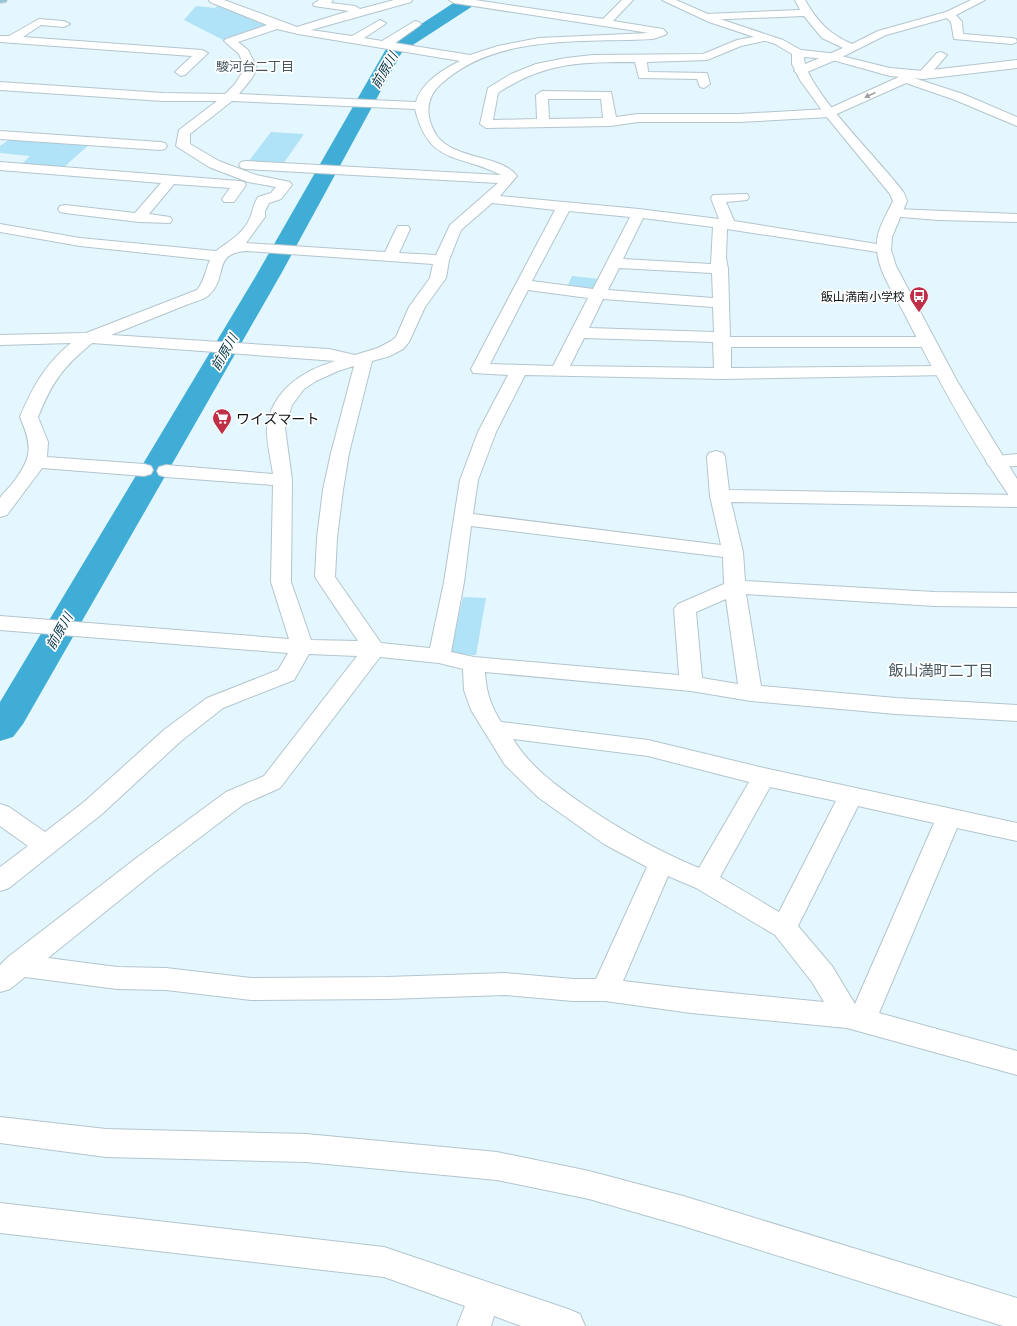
<svg xmlns="http://www.w3.org/2000/svg" width="1017" height="1326" viewBox="0 0 1017 1326" font-family="'Noto Serif','Noto Sans JP',serif">
<rect width="100%" height="100%" fill="#e4f7ff"/>
<!-- green -->
<g fill="#b0e2f8">
<path d="M 220,4 L 270,24 L 267,27 L 225,41 L 184,20 L 196,6 L 215,8 Z"/>
<path d="M 271,132 L 304,134 L 283,164 L 248,162 Z"/>
<path d="M 12,138 L 92,142 L 63,168 L 21,165 L 30,156 L 0,153 L 0,146 Z"/>
<path d="M 572,276 L 599,279 L 597,287 L 587,290 L 567,287 Z"/>
<path d="M 463,597 L 486,598 L 476,655 L 450,654 Z"/>
</g>
<g fill="none" stroke-linecap="round" stroke-linejoin="round">
<!-- river -->
<path fill="#3fadd6" fill-rule="evenodd" d="M 458,0 L 478,0 L 476,4 L 402,52 L 281,274 L 23,724 L 13,737 L 0,741 L 0,702 L 257,274 L 386,49 L 389,45 Z"/>
<defs>
<g id="street">
<path d="M 209,0 L 224,0 L 297,27 L 349,11 L 314,6 L 313,4 L 319,0 L 333,0 L 331,3 L 355,6 L 360,9 L 394,0 L 412,0 L 411,2 L 311,30 L 352,36 L 380,20 L 386,23 L 384,25 L 364,38 L 382,41 L 415,21 L 419,22 L 421,24 L 419,26 L 395,43 L 470,55 L 498,46 L 539,38 L 649,33 L 454,3 L 449,0 L 475,0 L 603,19 L 622,0 L 633,0 L 613,21 L 663,29 L 667,33 L 665,35 L 653,39 C 583,43 497,33 441,84 C 425,98 425,118 437,136 C 455,160 502,155 517,176 L 500,196 L 639,209 L 719,219 L 711,198 L 713,195 L 747,194 L 749,197 L 747,200 L 726,202 L 734,221 L 889,246 L 891,249 L 889,252 L 884,253 L 727,229 L 726,258 L 728,269 L 730,337 L 927,337 L 933,338 L 935,342 L 933,346 L 927,347 L 731,347 L 731,368 L 942,366 L 948,367 L 951,371 L 948,375 L 723,379 L 525,375 L 496,432 L 478,480 L 473,514 L 721,545 L 710,496 L 707,457 L 709,453 L 716,451 L 723,453 L 725,457 L 729,490 L 1017,495 L 1017,507 L 731,502 L 743,552 L 745,581 L 934,592 L 1017,593 L 1017,607 L 934,606 L 746,594 L 761,686 L 896,698 L 1017,705 L 1017,721 L 896,714 L 751,701 L 691,691 L 485,672 C 486,692 491,706 501,722 L 648,740 L 764,768 L 1017,823 L 1017,841 L 957,828 L 879,1013 L 1017,1051 L 1017,1075 L 847,1028 L 691,1013 L 605,1001 L 573,1001 L 505,995 L 387,999 L 251,1000 L 166,990 L 117,989 L 25,977 L 10,989 L 0,992 L 0,965 L 8,957 L 139,856 L 226,792 L 264,776 L 357,656 L 309,654 L 294,680 L 223,708 L 181,741 L 102,814 L 9,888 L 0,891 L 0,867 L 28,846 L 0,826 L 0,804 L 9,807 L 45,832 L 84,802 L 165,729 L 207,698 L 278,670 L 288,653 L 0,630 L 0,616 L 289,639 L 271,582 L 273,485 L 166,477 L 159,475 L 157,471 L 159,467 L 166,465 L 273,474 C 271,460 266,440 267,428 C 271,391 303,370 336,361 L 92,343 C 63,367 52,382 38,417 L 48,442 L 47,457 L 144,464 L 151,466 L 153,470 L 151,474 L 144,476 L 42,468 L 7,515 L 0,517 C 0,512 0,503 0,498 C 2,494 9,488 12,484 C 32,458 33,447 20,417 C 32,388 46,363 71,343 L 0,345 L 0,335 L 86,333 L 197,290 C 205,280 205,271 210,260 L 80,246 L 0,232 L 0,224 L 80,238 L 216,251 C 228,242 244,233 250,218 C 253,211 253,205 258,197 L 271,193 L 276,187 L 248,182 L 209,167 L 176,146 L 179,130 L 217,101 L 163,101 L 0,90 L 0,82 L 163,93 L 225,94 L 235,84 L 245,68 L 239,54 L 224,41 L 226,39 L 267,25 L 210,2 ZM 277,29 L 298,34 L 460,61 C 442,70 422,82 416,102 L 239,94 L 252,78 L 257,68 L 248,50 L 238,42 ZM 232,101 L 415,109 C 429,166 459,153 501,175 L 246,161 L 241,162 L 239,165 L 241,168 L 246,169 L 498,183 L 450,225 L 436,255 L 399,253 L 410,229 L 408,226 L 398,226 L 396,229 L 385,252 L 246,243 L 265,217 L 265,211 L 269,203 L 281,199 L 292,185 L 290,182 L 256,175 L 219,161 L 190,144 L 190,134 ZM 492,203 L 555,210 L 471,369 L 473,373 L 508,375 L 478,432 L 460,480 L 444,582 L 430,648 L 381,643 L 335,577 L 337,538 L 343,490 L 349,453 L 372,361 L 390,356 L 403,349 L 409,342 L 425,307 L 446,278 L 449,260 L 461,230 ZM 569,211 L 630,217 L 593,289 L 532,281 ZM 643,218 L 713,227 L 711,264 L 623,259 ZM 247,251 L 433,264 L 430,278 L 409,307 L 396,337 L 391,341 L 378,348 L 355,355 L 329,349 L 111,335 C 136,325 161,315 186,305 C 193,302 204,300 209,295 C 229,277 211,253 247,251 ZM 619,268 L 712,273 L 713,298 L 608,290 ZM 528,290 L 588,298 L 553,366 L 490,364 ZM 603,299 L 713,307 L 714,332 L 589,328 ZM 584,338 L 713,342 L 714,368 L 570,366 ZM 354,366 L 331,453 L 323,490 L 317,538 L 315,577 L 358,641 L 311,640 L 291,582 L 292,480 L 285,428 L 292,405 L 304,389 L 316,381 L 338,371 ZM 471,526 L 723,557 L 724,584 L 678,604 L 674,609 L 679,675 L 474,657 L 451,652 L 464,582 ZM 726,599 L 738,684 L 702,678 L 696,612 ZM 380,657 L 439,663 L 463,669 L 464,690 L 471,710 L 505,765 L 539,798 L 604,844 L 647,867 L 596,979 L 573,979 L 505,973 L 387,977 L 251,978 L 166,968 L 117,967 L 48,958 L 157,870 L 244,804 L 280,788 ZM 513,739 L 648,756 L 749,782 L 699,868 C 658,851 621,830 584,805 C 558,787 530,767 513,739 ZM 770,787 L 836,801 L 779,912 L 720,877 ZM 858,806 L 934,823 L 855,1004 L 832,966 L 798,926 ZM 668,876 L 696,888 L 775,935 L 812,982 L 824,1002 L 691,989 L 623,981 Z"/>
<path d="M 795,0 L 805,0 C 817,21 829,34 852,44 L 878,31 L 946,12 L 971,0 L 985,0 L 956,15 L 962,22 L 963,34 L 1012,38 L 1016,39 L 1017,42 L 1012,44 L 954,39 L 951,22 L 947,18 L 886,35 L 838,59 L 800,75 L 794,71 L 796,68 L 843,48 L 822,38 L 804,16 L 705,20 L 700,17 L 705,14 L 800,10 Z"/>
<path d="M 39,19 L 64,21 L 70,24 L 64,27 L 41,25 L 23,37 L 202,50 L 208,53 L 185,75 L 181,76 L 175,72 L 192,56 L 0,42 L 0,36 L 9,36 Z"/>
<path d="M 764,35 L 768,36 L 770,38 L 768,40 L 741,46 L 707,60 L 647,62 L 648,72 L 707,73 L 710,84 L 704,88 L 700,87 L 697,79 L 639,78 L 635,62 C 581,62 545,62 498,93 L 493,120 L 537,119 L 536,95 L 542,91 L 611,92 L 616,117 L 638,114 L 739,114 L 828,109 L 901,76 L 912,70 L 918,74 L 937,53 L 941,52 L 947,55 L 927,78 L 923,79 L 917,75 L 914,78 L 963,94 L 1017,117 L 1017,126 L 955,100 L 906,83 L 830,117 L 739,122 L 638,122 L 610,126 L 486,128 L 480,124 L 488,88 L 511,74 L 536,64 L 566,58 L 593,55 L 703,54 L 737,40 ZM 548,99 L 601,99 L 603,118 L 549,119 Z"/>
<path d="M 0,131 L 160,142 L 165,143 L 167,146 L 165,149 L 160,150 L 0,139 Z"/>
<path d="M 0,162 L 239,181 L 244,182 L 246,185 L 234,202 L 224,202 L 222,199 L 230,188 L 174,184 L 149,214 L 170,217 L 172,220 L 170,223 L 139,222 L 65,213 L 60,212 L 58,209 L 60,206 L 65,205 L 135,213 L 161,183 L 0,170 Z"/>
<path d="M 895,209 L 1017,214 L 1017,222 L 938,220 L 890,216 L 888,213 L 890,210 Z"/>
<path d="M 1017,454 L 1017,466 L 995,467 L 988,465 L 986,461 L 988,457 Z"/>
<path d="M 0,1117 L 106,1129 L 306,1134 L 497,1152 L 589,1171 L 683,1196 L 1017,1298 L 1017,1326 L 1003,1326 L 683,1226 L 589,1199 L 497,1180 L 306,1162 L 106,1157 L 0,1143 Z"/>
<path d="M 0,1203 L 384,1247 L 568,1309 L 580,1314 L 585,1326 L 521,1326 L 494,1316 L 491,1326 L 457,1326 L 465,1306 L 384,1277 L 0,1233 Z"/>
</g>
<path id="secondary" d="M 662,0 L 676,0 L 717,18 L 783,40 L 801,50 L 829,53 L 890,68 L 923,71 L 1017,60 L 1017,68 L 923,79 L 890,76 L 829,59 L 804,57 C 804,88 884,164 904,193 L 907,201 L 892,237 L 891,250 L 896,266 L 957,381 L 1017,479 L 1017,499 L 1010,497 C 970,439 936,376 904,313 C 894,293 878,272 877,249 C 875,232 886,216 893,201 L 890,194 L 826,116 L 800,80 L 792,64 L 792,54 L 775,44 L 709,22 Z"/>
<path id="primary" d="M 0,0 L 7,0 L 6,2 L 0,3 Z"/>
</defs>
<!-- street casing -->
<use href="#street" stroke="#b3c5cd" stroke-width="2"/>
<!-- secondary casing -->
<use href="#secondary" stroke="#b3c5cd" stroke-width="2"/>
<!-- primary casing -->
<use href="#primary" stroke="#d3d5d5" stroke-width="2"/>
<!-- street -->
<use href="#street" fill="#fff" fill-rule="evenodd"/>
<!-- secondary -->
<use href="#secondary" fill="#fff" fill-rule="evenodd"/>
<!-- primary -->
<use href="#primary" fill="#93c5d9" fill-rule="evenodd"/>
</g>
<!-- one-way arrows -->
<defs><path id="oneway-solid" d="M-6-.8H1V-3.2L6.5 0L1 3.2V.8H-6Z"/></defs>
<use fill="#9ea1a2" href="#oneway-solid" transform="translate(870 95) rotate(155)"/>
<!-- icons -->
<defs>
<symbol id="bus-pin" viewBox="-11 -11 22 30"><path d="M0 17L-7.5 6A9.5 9.5 0 1 1 7.5 6Z" fill="#c02f48" stroke="#fff"/><path d="M-5-6H5V4H4V6H2V4H-2V6H-4V4H-5ZM-3.5-4V0h7V-4ZM-3.5 1.2v1.5H-2V1.2ZM2 1.2v1.5H3.5V1.2Z" fill="#fff"/></symbol>
<symbol id="supermarket-pin" viewBox="-11 -11 22 30"><path d="M0 17L-7.5 6A9.5 9.5 0 1 1 7.5 6Z" fill="#c02f48" stroke="#fff"/><path d="M-6-5.5h2.5l.6 2H6L4.5 2H-2.5L-4.4-4H-6ZM-1.5 3.2a1.3 1.3 0 1 0 .1 0ZM3 3.2a1.3 1.3 0 1 0 .1 0Z" fill="#fff"/></symbol>
</defs>
<g fill-rule="evenodd">
<use href="#bus-pin" x="908" y="285" width="22" height="30"/>
<use href="#supermarket-pin" x="211" y="407" width="22" height="30"/>
</g>
<g text-anchor="middle" dominant-baseline="central" stroke-width="3.5" stroke-linejoin="round" paint-order="stroke">
<!-- far-poi labels -->
<g font-size="12" fill="#0d1316" stroke="#fff" text-anchor="end">
<text x="905" y="296">飯山満南小学校</text>
</g>
<!-- far-neighbourhood labels -->
<g font-size="13" fill="#48585f" stroke="#fff">
<text x="255" y="66">駿河台二丁目</text>
</g>
<!-- far-water labels -->
<g font-size="13" font-style="italic" fill="#003243" stroke="#fff">
<text transform="translate(384 70) rotate(-60)">前原川</text>
<text transform="translate(224 352) rotate(-60)">前原川</text>
<text transform="translate(59 631) rotate(-60)">前原川</text>
</g>
<!-- poi labels -->
<g font-size="14" fill="#0d1316" stroke="#fff" text-anchor="start">
<text x="236" y="418">ワイズマート</text>
</g>
<!-- neighbourhood labels -->
<g font-size="15" fill="#48585f" stroke="#fff">
<text x="941" y="670">飯山満町二丁目</text>
</g>
</g>
</svg>
